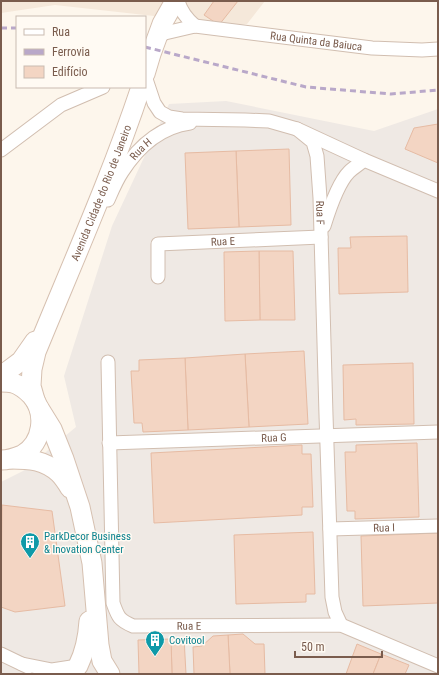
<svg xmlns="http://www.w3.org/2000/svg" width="439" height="675" viewBox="0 0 439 675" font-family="'Roboto Condensed',sans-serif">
<rect width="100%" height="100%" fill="#fdf6ec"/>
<!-- residential -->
<path fill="#f5e8da" d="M 1,1 L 265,1 L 247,24 L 218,26 L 199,21 L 55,5 L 1,13 Z"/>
<!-- industrial -->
<path fill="#efe9e4" d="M 226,101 L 374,131 L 438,109 L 438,674 L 1,674 L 1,482 L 23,471 L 76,427 L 64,376 L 112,226 L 169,104 Z"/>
<!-- building -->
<g fill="#f3d5c3" stroke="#e6bba3">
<path d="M 214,1 L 238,1 L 219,25 L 204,15 Z"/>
<path d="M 438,124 L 438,163 L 405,149 L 414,128 Z"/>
<path d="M 289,149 L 291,225 L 239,227 L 236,151 Z"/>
<path d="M 236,151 L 239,227 L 188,229 L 185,153 Z"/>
<path d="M 407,236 L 408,292 L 339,294 L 338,248 L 351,248 L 350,237 Z"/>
<path d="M 259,251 L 293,251 L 295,320 L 260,320 Z"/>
<path d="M 259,251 L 260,320 L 225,321 L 224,252 Z"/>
<path d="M 304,351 L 308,424 L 249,427 L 245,354 Z"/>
<path d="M 245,354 L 249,427 L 188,430 L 185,358 Z"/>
<path d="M 185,358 L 188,430 L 143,432 L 142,423 L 134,423 L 131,371 L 139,371 L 139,360 Z"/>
<path d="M 413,363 L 414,424 L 356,425 L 356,419 L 344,420 L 343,365 Z"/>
<path d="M 417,443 L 419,517 L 355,519 L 355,511 L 347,511 L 345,452 L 356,452 L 356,445 Z"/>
<path d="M 302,445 L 302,454 L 311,454 L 313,507 L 302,507 L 302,515 L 154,523 L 151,453 Z"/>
<path d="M 2,505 L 52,511 L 65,606 L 15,612 L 1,607 Z"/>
<path d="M 313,532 L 315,594 L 306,594 L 306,602 L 236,604 L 234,535 Z"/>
<path d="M 438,533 L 438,603 L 363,606 L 361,536 Z"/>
<path d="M 243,634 L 255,644 L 264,644 L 265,674 L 230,674 L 228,635 Z"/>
<path d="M 228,635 L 230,674 L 194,674 L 193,647 L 202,646 L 213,636 Z"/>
<path d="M 184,638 L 186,674 L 172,674 L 171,639 Z"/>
<path d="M 171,639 L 172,674 L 139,674 L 138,640 Z"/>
<path d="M 357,644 L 381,654 L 373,674 L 346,674 Z"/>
<path d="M 381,654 L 409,665 L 405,674 L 373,674 Z"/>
</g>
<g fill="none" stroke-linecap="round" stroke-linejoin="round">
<defs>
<g id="street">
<path d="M 178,1 C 181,12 187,19 195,26"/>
<path id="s1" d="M 157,37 L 165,33 L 195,26 L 372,48 L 422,50 L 438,49"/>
<path d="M 145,76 L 154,103 L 160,112 L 169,117 L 182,119 L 245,120 L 269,121 L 297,129 L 364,160 L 438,191"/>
<path id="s2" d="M 297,129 L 313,142 L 317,156 L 320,198 L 326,415 L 332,597 L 335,612 L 341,625"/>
<path d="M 1,150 L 61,105 L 103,87"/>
<path id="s3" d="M 108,200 C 112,191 116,181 122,172 C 138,147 160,127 190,123"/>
<path d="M 324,226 C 329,210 338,183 349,172 C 354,167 360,164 364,160"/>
<path id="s4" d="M 158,277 L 158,244 L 321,237"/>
<path id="s5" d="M 108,362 L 113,603 C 118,617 119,620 133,626 L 341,625 L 438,666"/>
<path id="s6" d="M 109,443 L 438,432"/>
<path id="s7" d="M 330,529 L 438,526"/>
<path d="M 1,654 L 28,667"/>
<path d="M 22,664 L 52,670 L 78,666"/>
</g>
<g id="secondary">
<path d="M 145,74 L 151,54 L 162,24 L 175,1"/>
<path d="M 1,376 L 21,361 L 35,341"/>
<path d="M 1,382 C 5,382 9,382 13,383 C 20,385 26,390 31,395 C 47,413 43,443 22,455 C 15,458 9,460 1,460"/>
<path id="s8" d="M 35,400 L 31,386 L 32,369 L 36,352 C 72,264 111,177 141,87"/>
<path d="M 39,408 L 52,429 L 64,459 L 80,507 L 92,563 L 99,645 L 102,661 L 110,674"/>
<path d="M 11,459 C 30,459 44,460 59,473 C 63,477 67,483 70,488"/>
<path d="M 78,666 C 85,652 88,637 89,621"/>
</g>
</defs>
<!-- street casing -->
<use href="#street" stroke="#d1beb0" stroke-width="15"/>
<!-- secondary casing -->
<use href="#secondary" stroke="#d6c0b0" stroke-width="21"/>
<!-- street -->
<use href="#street" stroke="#fff" stroke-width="13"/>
<!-- secondary -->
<use href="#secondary" stroke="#fff" stroke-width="19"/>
<!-- rail -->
<g stroke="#b9a8c9" stroke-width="3" stroke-dasharray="6 4" stroke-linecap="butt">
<path d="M 1,28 L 17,28"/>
<path d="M 145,47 L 306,87 L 391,94 L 438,90"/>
</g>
</g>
<!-- icons -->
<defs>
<symbol id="building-pin" viewBox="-11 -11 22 30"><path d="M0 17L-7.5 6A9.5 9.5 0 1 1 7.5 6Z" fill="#0f9aa8" stroke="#fffaf3"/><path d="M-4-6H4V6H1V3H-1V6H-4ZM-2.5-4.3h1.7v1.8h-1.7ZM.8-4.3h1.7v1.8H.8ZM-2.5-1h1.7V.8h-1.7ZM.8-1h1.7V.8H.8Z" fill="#fff"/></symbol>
</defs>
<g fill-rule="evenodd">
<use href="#building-pin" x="19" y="531" width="22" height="30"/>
<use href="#building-pin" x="144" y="629" width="22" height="30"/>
</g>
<g text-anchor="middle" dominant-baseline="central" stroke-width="3" stroke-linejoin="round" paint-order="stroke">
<!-- street labels -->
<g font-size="11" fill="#7a5c4d" stroke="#fffaf3">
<text stroke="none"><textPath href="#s1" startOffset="162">Rua Quinta da Baiuca</textPath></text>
<text stroke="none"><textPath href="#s3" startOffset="61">Rua H</textPath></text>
<text stroke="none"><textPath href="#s8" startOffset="221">Avenida Cidade do Rio de Janeiro</textPath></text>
<text stroke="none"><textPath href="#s2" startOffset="92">Rua F</textPath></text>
<text stroke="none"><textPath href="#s4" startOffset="98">Rua E</textPath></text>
<text stroke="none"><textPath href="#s6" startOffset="165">Rua G</textPath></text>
<text stroke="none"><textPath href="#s7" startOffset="54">Rua I</textPath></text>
<text stroke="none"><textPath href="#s5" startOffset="329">Rua E</textPath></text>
</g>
<!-- culture labels -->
<g font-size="11" fill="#0d838f" stroke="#fffaf3" text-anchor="start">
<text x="44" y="536">ParkDecor Business<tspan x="44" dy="13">&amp; Inovation Center</tspan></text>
<text x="169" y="640">Covitool</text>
</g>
</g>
<!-- border -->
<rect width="439" height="675" fill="none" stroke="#7a5c4d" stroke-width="4"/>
<!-- legend -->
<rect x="16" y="16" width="130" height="72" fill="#fffaf3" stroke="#cabbb1"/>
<rect x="24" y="29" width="20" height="6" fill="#ffffff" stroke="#cabbb1"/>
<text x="52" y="36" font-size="12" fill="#7a5c4d">Rua</text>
<rect x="24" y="49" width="20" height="6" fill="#b9a8c9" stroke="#cabbb1"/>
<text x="52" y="56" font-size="12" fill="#7a5c4d">Ferrovia</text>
<rect x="24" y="66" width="20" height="12" fill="#f3d5c3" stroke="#cabbb1"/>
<text x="52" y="76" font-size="12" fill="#7a5c4d">Edifício</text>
<!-- scale -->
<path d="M295 651v6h87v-6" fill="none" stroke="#7a5c4d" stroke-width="2"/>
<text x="301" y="651" font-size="12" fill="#7a5c4d" stroke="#fffaf3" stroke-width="3" paint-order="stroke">50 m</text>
</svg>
